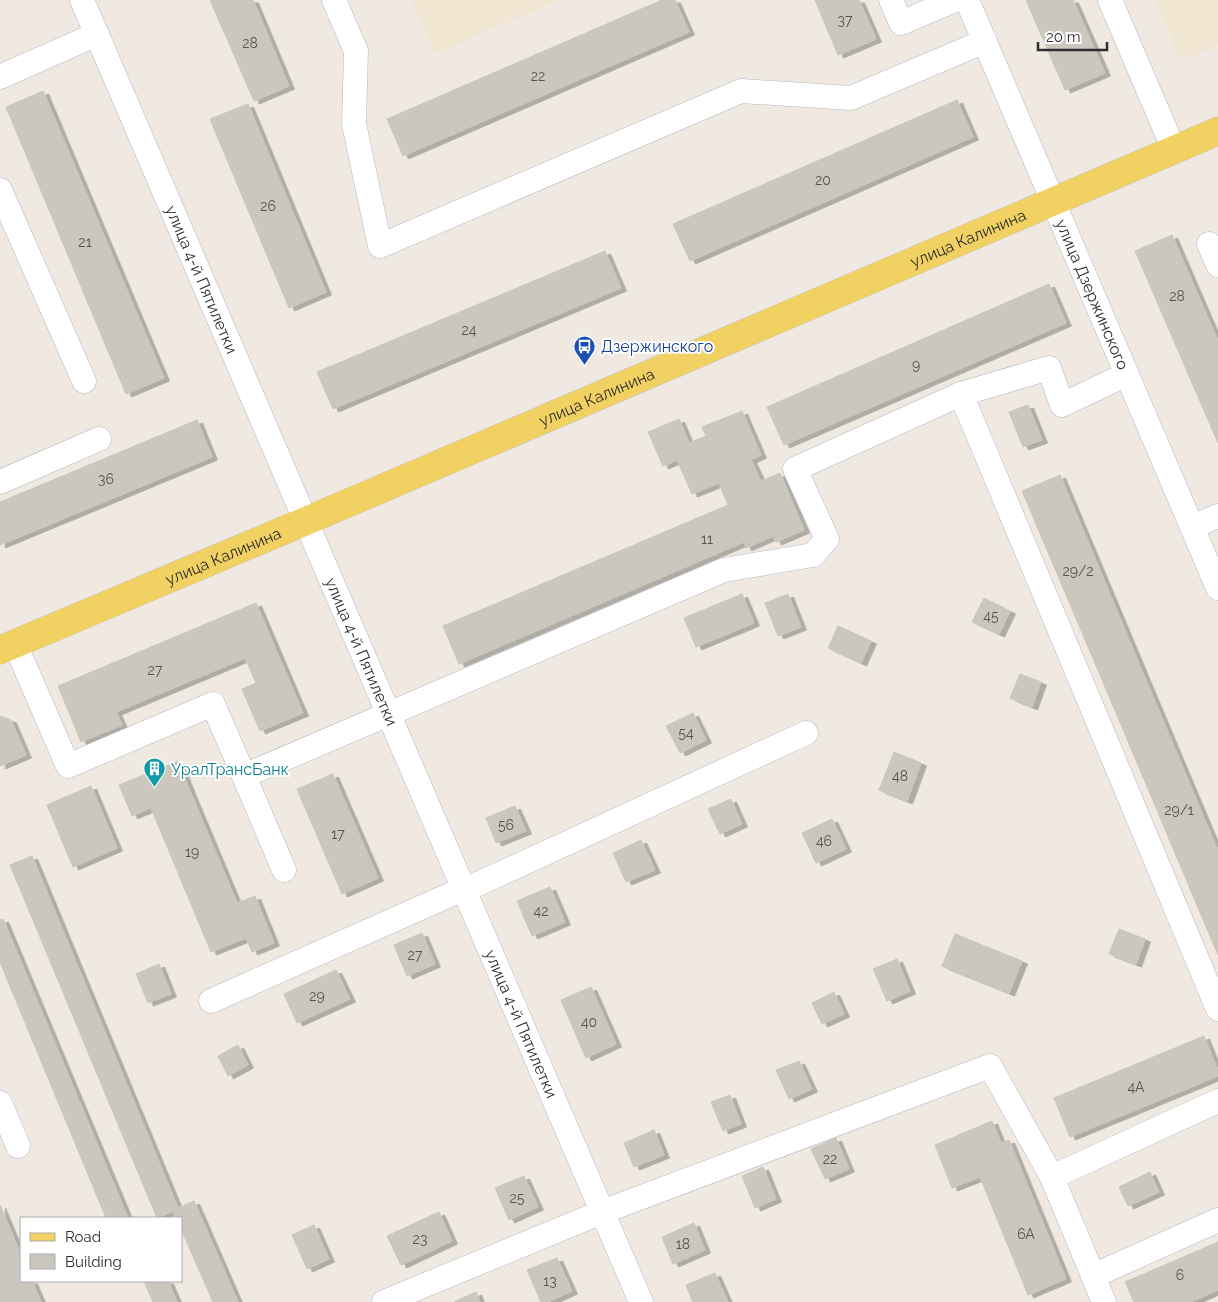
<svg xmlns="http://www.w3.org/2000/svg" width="1218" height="1302" viewBox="0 0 1218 1302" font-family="Raleway,sans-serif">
<defs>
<filter id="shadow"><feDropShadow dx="5.5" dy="3" stdDeviation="0" flood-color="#0004"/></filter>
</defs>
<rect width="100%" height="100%" fill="#efe9e1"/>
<!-- education -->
<g fill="#f0e6d1">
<path d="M 412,0 L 558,0 L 435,54 Z"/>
<path d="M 1155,0 L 1218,0 L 1218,45 L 1181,61 Z"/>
</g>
<!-- building -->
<g fill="#cbc7bf" stroke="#cbc5ba" filter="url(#shadow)">
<path d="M 210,0 L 253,0 L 289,86 L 254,101 Z"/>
<path d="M 662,0 L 675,0 L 689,32 L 403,156 L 387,119 Z"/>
<path d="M 815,0 L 859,0 L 876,39 L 838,55 Z"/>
<path d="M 1026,0 L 1073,0 L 1105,73 L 1065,90 Z"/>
<path d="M 43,91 L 164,378 L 126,394 L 6,107 Z"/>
<path d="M 957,100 L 973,137 L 690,261 L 673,224 Z"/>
<path d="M 248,104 L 326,292 L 289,308 L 210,119 Z"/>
<path d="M 1172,235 L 1218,341 L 1218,443 L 1135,251 Z"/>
<path d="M 605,251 L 621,288 L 333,409 L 317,372 Z"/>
<path d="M 1049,284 L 1066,323 L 784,445 L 767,407 Z"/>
<path d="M 1028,405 L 1042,440 L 1023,447 L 1009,412 Z"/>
<path d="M 742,411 L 761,455 L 751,460 L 761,481 L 780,473 L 804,530 L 776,542 L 773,536 L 746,548 L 744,542 L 459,664 L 443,626 L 728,505 L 719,483 L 692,494 L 677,460 L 663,466 L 648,432 L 679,419 L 689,443 L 706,436 L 702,427 Z"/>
<path d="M 197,420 L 212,457 L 0,545 L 0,502 Z"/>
<path d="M 1060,475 L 1140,666 L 1103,682 L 1022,491 Z"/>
<path d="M 742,594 L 754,623 L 696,647 L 684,618 Z"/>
<path d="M 788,594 L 801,627 L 778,636 L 765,603 Z"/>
<path d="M 984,598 L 1010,611 L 999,634 L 972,622 Z"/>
<path d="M 256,603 L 303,713 L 260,731 L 242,689 L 256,683 L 245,658 L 116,712 L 122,725 L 81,742 L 58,686 Z"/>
<path d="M 838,626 L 871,641 L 861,663 L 828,648 Z"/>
<path d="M 1140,666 L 1218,851 L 1218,955 L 1103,682 Z"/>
<path d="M 1020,674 L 1041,682 L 1032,707 L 1010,698 Z"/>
<path d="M 693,713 L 706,740 L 680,753 L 666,726 Z"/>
<path d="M 0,716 L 11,720 L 26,755 L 0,766 Z"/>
<path d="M 894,752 L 921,763 L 907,801 L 879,790 Z"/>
<path d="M 178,761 L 190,791 L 132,816 L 119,785 Z"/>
<path d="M 333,774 L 378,878 L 342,894 L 297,789 Z"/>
<path d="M 91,786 L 117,848 L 73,867 L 47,805 Z"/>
<path d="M 190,791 L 237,903 L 255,896 L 274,943 L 252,952 L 246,938 L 211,952 L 151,808 Z"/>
<path d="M 731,799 L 742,824 L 720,834 L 708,809 Z"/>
<path d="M 515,806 L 526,831 L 496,843 L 486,818 Z"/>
<path d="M 832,819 L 846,849 L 816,863 L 802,833 Z"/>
<path d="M 641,840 L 655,870 L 626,882 L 613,853 Z"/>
<path d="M 32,856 L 178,1208 L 194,1201 L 238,1302 L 213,1302 L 181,1229 L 181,1218 L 176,1218 L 173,1211 L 157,1218 L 10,865 Z"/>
<path d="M 550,887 L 565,922 L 532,936 L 517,901 Z"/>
<path d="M 3,919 L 128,1218 L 106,1218 L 0,962 L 0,920 Z"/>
<path d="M 1119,929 L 1145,939 L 1136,964 L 1109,954 Z"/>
<path d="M 422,933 L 435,964 L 407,976 L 394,945 Z"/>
<path d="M 955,934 L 1022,961 L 1009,993 L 942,966 Z"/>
<path d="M 897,959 L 910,991 L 887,1001 L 873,969 Z"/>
<path d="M 159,964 L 171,994 L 148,1003 L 136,974 Z"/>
<path d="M 336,970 L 350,999 L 297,1023 L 284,994 Z"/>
<path d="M 591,987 L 616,1044 L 586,1058 L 561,1000 Z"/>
<path d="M 834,992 L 844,1014 L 822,1024 L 812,1003 Z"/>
<path d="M 1204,1036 L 1218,1071 L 1218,1076 L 1070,1137 L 1054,1098 Z"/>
<path d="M 238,1045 L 248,1065 L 228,1076 L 218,1056 Z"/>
<path d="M 799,1061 L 812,1089 L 789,1099 L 776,1070 Z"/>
<path d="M 730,1095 L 741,1124 L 723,1131 L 711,1102 Z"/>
<path d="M 992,1121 L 1001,1143 L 1009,1140 L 1066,1279 L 1028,1295 L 980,1177 L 952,1188 L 935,1145 Z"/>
<path d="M 654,1130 L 664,1155 L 634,1167 L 624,1143 Z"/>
<path d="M 836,1138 L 849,1169 L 825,1179 L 811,1149 Z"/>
<path d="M 763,1167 L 776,1199 L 755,1208 L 742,1176 Z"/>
<path d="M 1150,1172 L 1159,1192 L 1128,1206 L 1119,1187 Z"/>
<path d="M 524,1176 L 538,1207 L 509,1220 L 495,1188 Z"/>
<path d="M 0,1205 L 21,1255 L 21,1281 L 32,1281 L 41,1302 L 0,1302 Z"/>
<path d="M 439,1212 L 452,1241 L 401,1265 L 387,1236 Z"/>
<path d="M 694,1223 L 705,1250 L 673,1264 L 662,1237 Z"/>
<path d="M 314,1225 L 329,1259 L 307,1269 L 292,1235 Z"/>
<path d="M 1218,1242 L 1218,1290 L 1191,1302 L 1134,1302 L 1125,1282 Z"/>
<path d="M 557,1258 L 572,1291 L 548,1302 L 541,1302 L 527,1270 Z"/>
<path d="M 715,1273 L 728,1302 L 693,1302 L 686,1285 Z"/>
<path d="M 144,1281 L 168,1281 L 177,1302 L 153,1302 Z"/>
<path d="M 476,1292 L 480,1302 L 454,1302 Z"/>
</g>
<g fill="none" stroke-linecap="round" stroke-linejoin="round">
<defs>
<g id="minor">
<path id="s1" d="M 82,0 L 641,1302"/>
<path d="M 334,0 L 356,51 L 354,124 L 380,246 L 741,91 L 851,98 L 985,41"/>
<path d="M 891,0 L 901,23 L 955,0"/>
<path id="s2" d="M 967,0 L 1218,588"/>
<path d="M 1110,0 L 1174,150"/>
<path d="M 0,77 L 97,34"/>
<path d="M 0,190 L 84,381"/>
<path d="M 1209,244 L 1218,265"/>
<path d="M 961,394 L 1218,1009"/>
<path d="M 0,482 L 99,439"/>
<path d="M 1192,527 L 1218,516"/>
<path d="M 15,644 L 68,766 L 213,704 L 244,776 L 724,570 L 813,555 L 827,539 L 795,469 L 961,394 L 1049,368 L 1062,405 L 1127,374"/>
<path d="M 244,776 L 284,870"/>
<path d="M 211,1001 L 463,889 L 478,884 L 806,733"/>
<path d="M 0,1103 L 18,1146"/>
<path d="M 1052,1177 L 1218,1101"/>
<path d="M 1093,1276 L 1218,1220"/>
<path d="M 384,1302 L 602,1212 L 990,1066 L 1052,1177 L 1104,1302"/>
</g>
<g id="major">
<path id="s3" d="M 0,650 L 306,521 L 1218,131"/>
</g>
</defs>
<!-- minor casing -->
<use href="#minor" stroke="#b4b7c1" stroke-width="25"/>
<!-- major casing -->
<use href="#major" stroke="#c9c9c9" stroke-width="29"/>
<!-- minor -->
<use href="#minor" stroke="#fff" stroke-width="24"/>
<!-- major -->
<use href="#major" stroke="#f2d163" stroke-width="28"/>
</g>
<!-- icons -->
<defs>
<symbol id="bus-pin" viewBox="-11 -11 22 30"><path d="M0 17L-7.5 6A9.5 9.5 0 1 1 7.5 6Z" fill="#1a4fb4" stroke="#fff"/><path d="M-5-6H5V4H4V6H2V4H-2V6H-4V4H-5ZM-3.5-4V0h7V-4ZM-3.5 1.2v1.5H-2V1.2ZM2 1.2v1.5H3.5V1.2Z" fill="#fff"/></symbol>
<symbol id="building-pin" viewBox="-11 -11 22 30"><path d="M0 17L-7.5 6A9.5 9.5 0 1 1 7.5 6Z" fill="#0f9aa8" stroke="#fff"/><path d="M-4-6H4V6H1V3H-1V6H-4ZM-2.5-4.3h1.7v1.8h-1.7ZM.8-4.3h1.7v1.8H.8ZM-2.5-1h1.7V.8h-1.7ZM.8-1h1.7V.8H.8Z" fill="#fff"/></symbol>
</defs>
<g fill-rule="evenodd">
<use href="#bus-pin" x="572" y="334" width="25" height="34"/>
<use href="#building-pin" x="142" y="756" width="25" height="34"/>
</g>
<g text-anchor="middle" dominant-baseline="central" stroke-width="4" stroke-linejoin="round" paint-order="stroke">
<!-- number labels -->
<g font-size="14" fill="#555452">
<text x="845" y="20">37</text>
<text x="250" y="43">28</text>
<text x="538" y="76">22</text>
<text x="823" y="180">20</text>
<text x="268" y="206">26</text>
<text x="85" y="242">21</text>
<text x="1177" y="296">28</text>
<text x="469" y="330">24</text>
<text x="916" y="365">9</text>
<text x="106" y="479">36</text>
<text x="707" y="539">11</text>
<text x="1078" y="571">29/2</text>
<text x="991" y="616">45</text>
<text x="155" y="670">27</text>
<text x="686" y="733">54</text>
<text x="900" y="776">48</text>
<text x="1179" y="810">29/1</text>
<text x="506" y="825">56</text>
<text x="338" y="834">17</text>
<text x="824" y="841">46</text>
<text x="192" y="852">19</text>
<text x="541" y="911">42</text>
<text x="415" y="955">27</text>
<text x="317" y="996">29</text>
<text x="589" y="1022">40</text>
<text x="1136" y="1087">4А</text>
<text x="830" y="1159">22</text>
<text x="517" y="1198">25</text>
<text x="1026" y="1234">6А</text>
<text x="420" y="1239">23</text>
<text x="683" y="1244">18</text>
<text x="1180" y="1275">6</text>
<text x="550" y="1281">13</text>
</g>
<!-- street labels -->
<g font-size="16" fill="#2e2e2e" stroke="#fff">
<text stroke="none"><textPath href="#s3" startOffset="1052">улица Калинина</textPath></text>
<text stroke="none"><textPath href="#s1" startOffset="304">улица 4-й Пятилетки</textPath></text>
<text stroke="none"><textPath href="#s2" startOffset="320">улица Дзержинского</textPath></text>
<text stroke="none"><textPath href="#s3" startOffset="648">улица Калинина</textPath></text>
<text stroke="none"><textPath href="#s3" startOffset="242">улица Калинина</textPath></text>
<text stroke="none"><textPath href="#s1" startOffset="709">улица 4-й Пятилетки</textPath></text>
<text stroke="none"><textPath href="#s1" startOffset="1114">улица 4-й Пятилетки</textPath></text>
</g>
<!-- transit labels -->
<g font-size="16" fill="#164399" stroke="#fff" text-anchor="start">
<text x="601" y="346">Дзержинского</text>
</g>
<!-- culture labels -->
<g font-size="16" fill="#0d838f" stroke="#fff" text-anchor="start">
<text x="171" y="769">УралТрансБанк</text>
</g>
</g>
<!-- legend -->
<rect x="20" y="1217" width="162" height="65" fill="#ffffff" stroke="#ababab"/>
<rect x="30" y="1233" width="25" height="8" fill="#f2d163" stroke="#ababab"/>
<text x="65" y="1242" font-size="15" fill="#2e2e2e">Road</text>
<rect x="30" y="1254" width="25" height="15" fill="#cbc7bf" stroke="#ababab"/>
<text x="65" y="1267" font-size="15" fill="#2e2e2e">Building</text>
<!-- scale -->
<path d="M1038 42v8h69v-8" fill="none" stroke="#2e2e2e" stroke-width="2.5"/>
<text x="1046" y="42" font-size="15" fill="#2e2e2e" stroke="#ffffff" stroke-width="4" paint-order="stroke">20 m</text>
</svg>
